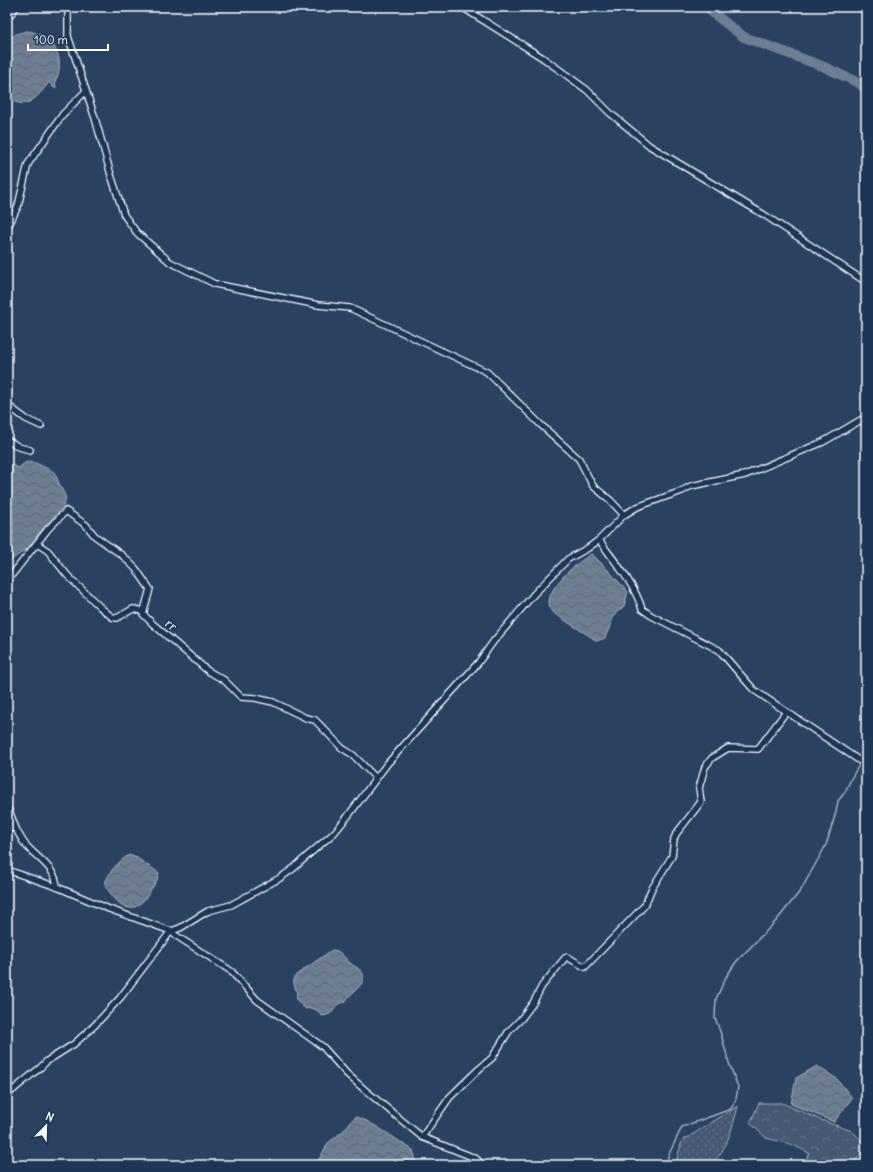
<svg xmlns="http://www.w3.org/2000/svg" width="873" height="1172" viewBox="0 0 873 1172" font-family="Delius,sans-serif">
<defs>
<pattern id="green-dots" width="8" height="8" patternUnits="userSpaceOnUse"><rect width="8" height="8" fill="#465975"/><path d="M2 2h.1M6 6h.1" fill="none" stroke="#62728a" stroke-width="1.8" stroke-linecap="round"/></pattern>
<pattern id="forest-crowns" width="20" height="18" patternUnits="userSpaceOnUse"><rect width="20" height="18" fill="#465975"/><path d="M2 6a3 3 0 1 1 6 0M12 15a3 3 0 1 1 6 0" fill="none" stroke="#62728a"/></pattern>
<pattern id="water-waves" width="16" height="10" patternUnits="userSpaceOnUse"><rect width="16" height="10" fill="#6d7d92"/><path d="M0 5q4-4 8 0t8 0" fill="none" stroke="#5e6772"/></pattern>
</defs>
<rect width="100%" height="100%" fill="#2a4161"/>
<filter id="ink" filterUnits="userSpaceOnUse"><feTurbulence type="fractalNoise" baseFrequency=".025" numOctaves="2"/><feDisplacementMap in="SourceGraphic" scale="8" xChannelSelector="R" yChannelSelector="G"/><feConvolveMatrix kernelMatrix="1 2 1 2 8 2 1 2 1" color-interpolation-filters="sRGB"/></filter>
<g filter="url(#ink)">
<!-- green -->
<path fill="url(#green-dots)" stroke="#a2acba" d="M 738,1106 C 734,1122 725,1161 706,1165 C 697,1167 685,1165 675,1165 L 682,1141 Z"/>
<!-- forest -->
<path fill="url(#forest-crowns)" stroke="#a2acba" d="M 759,1103 L 782,1103 L 821,1120 L 852,1131 L 864,1143 L 864,1150 L 856,1160 L 854,1165 L 804,1165 L 809,1153 L 793,1145 L 766,1138 L 750,1123 Z"/>
<!-- water -->
<g fill="url(#water-waves)" stroke="#a7b1be">
<path d="M 27,31 C 35,32 41,34 47,39 C 60,48 63,69 55,81 L 56,88 L 54,88 L 49,82 C 43,91 31,106 19,103 C 15,103 10,99 7,98 L 7,41 L 16,34 Z"/>
<path d="M 27,462 L 36,463 L 54,472 L 66,498 L 63,507 L 39,533 L 31,546 L 7,563 L 7,463 L 19,468 L 23,464 Z"/>
<path d="M 592,554 L 607,569 L 628,592 L 624,606 L 615,614 L 605,638 L 597,641 C 586,633 574,627 563,619 C 560,617 555,615 553,612 C 536,595 578,561 592,554 Z"/>
<path d="M 129,855 L 137,858 L 159,873 C 158,880 154,885 150,891 C 147,897 140,906 132,908 C 122,910 108,892 105,884 C 108,872 119,861 129,855 Z"/>
<path d="M 332,950 C 340,950 344,957 349,962 C 353,966 358,967 362,972 C 369,984 350,992 345,1002 C 343,1003 340,1003 338,1004 C 331,1010 334,1015 322,1016 C 317,1010 314,1007 306,1009 C 303,1007 299,1003 297,1000 C 296,997 297,993 296,990 C 294,984 292,981 296,975 Z"/>
<path d="M 817,1066 L 837,1079 L 852,1098 L 834,1122 L 791,1104 L 796,1078 Z"/>
<path d="M 355,1117 C 366,1117 401,1143 413,1150 L 415,1157 L 415,1165 L 316,1165 L 328,1143 L 342,1132 Z"/>
</g>
<g fill="none" stroke-linecap="round" stroke-linejoin="round">
<!-- stream -->
<g stroke="#a7b1be" stroke-width="1.5">
<path d="M 862,760 L 866,753"/>
<path d="M 667,1165 L 668,1156 L 682,1127 L 731,1109 L 736,1099 L 738,1087 L 729,1063 L 721,1034 L 715,1018 L 716,999 L 726,977 L 736,962 L 777,920 L 801,890 L 826,845 L 836,812 L 838,801 L 845,792 L 851,779 L 860,763"/>
</g>
<!-- river -->
<path stroke="#6d7d92" stroke-width="10" d="M 708,7 L 714,14 L 744,37 L 822,66 L 861,84 L 866,91"/>
<defs>
<g id="minor">
<path d="M 68,7 L 68,36 L 95,118 L 111,175 L 124,215 L 137,233 L 170,262 L 215,284 L 318,305 L 350,308 L 487,372 L 541,425 L 579,459 L 593,486 L 610,500 L 624,515"/>
<path d="M 462,7 L 543,58 L 587,90 L 610,113 L 650,146 L 766,216 L 866,282"/>
<path d="M 7,19 L 16,7"/>
<path d="M 7,229 L 18,206 L 28,164 L 63,114 L 86,91"/>
<path d="M 7,405 L 26,419 L 41,426"/>
<path d="M 7,440 L 19,447 L 30,450"/>
<path d="M 599,540 C 615,562 634,583 642,609 L 652,616 L 719,650 L 754,690 L 866,765"/>
<path d="M 36,546 L 39,545 L 48,551 L 67,575 L 100,607 L 112,617 L 117,618 L 133,609 L 144,611"/>
<path d="M 7,581 L 48,529 L 66,511 L 86,525 L 95,536 L 123,556 L 136,569 L 150,589 L 143,614 L 153,624 L 208,671 L 224,680 L 241,697 L 255,698 L 273,702 L 306,718 L 315,720 L 342,748 L 353,755 L 376,778"/>
<path d="M 7,808 L 10,813 L 16,829 L 13,828 L 7,829"/>
<path d="M 16,829 C 18,833 21,838 24,843 C 35,857 56,867 57,887"/>
<path d="M 7,870 L 57,887 L 109,909 L 171,931 L 175,935 L 231,971 L 257,1000 L 323,1047 L 347,1074 L 365,1090 L 422,1137 L 475,1158 L 483,1165"/>
<path d="M 7,1095 L 41,1067 L 47,1061 L 74,1044 L 95,1025 L 120,998 L 171,931 L 180,928 L 208,911 L 231,905 L 280,878 L 294,868 L 307,856 L 334,833 L 348,816 L 387,764 L 478,663 L 493,642 L 534,594 L 568,559 L 588,548 L 599,540 L 624,515 L 637,507 L 682,491 L 691,486 L 745,475 L 823,442 L 866,417"/>
<path d="M 422,1137 L 450,1097 L 479,1069 L 492,1058 L 509,1031 L 521,1019 L 533,1003 L 542,986 L 565,958 L 567,957 L 585,967 L 645,905 L 651,890 L 672,856 L 674,839 L 676,834 L 701,802 L 699,788 L 705,767 L 712,758 L 728,748 L 758,749 L 786,712"/>
</g>
</defs>
<!-- minor casing -->
<use href="#minor" stroke="#fff" stroke-width="8"/>
<!-- minor -->
<use href="#minor" stroke="#1d3557" stroke-width="5.5"/>
</g>
</g>
<g text-anchor="middle" dominant-baseline="central" stroke-width="3" stroke-linejoin="round" paint-order="stroke">
<!-- street labels -->
<g font-size="13" fill="#fff" stroke="#1d3557">
<text transform="translate(171 625) rotate(39)">rr</text>
</g>
</g>
<!-- margin -->
<rect width="873" height="1172" fill="none" stroke="#1d3557" stroke-width="24"/>
<rect x="12" y="12" width="849" height="1148" fill="none" stroke="#fff" stroke-width="1.5" filter="url(#ink)"/>
<!-- north arrow -->
<g transform="translate(46 1126) rotate(23)" stroke="#1d3557" stroke-width="3" paint-order="stroke">
<path d="M0-3L7 15L0 10L-7 15Z" fill="#ffffff"/>
<text y="-6" font-size="11" font-weight="bold" text-anchor="middle" fill="#ffffff">N</text>
</g>
<!-- scale -->
<path d="M28 44v6h80v-6" fill="none" stroke="#ffffff" stroke-width="2"/>
<text x="34" y="44" font-size="12" fill="#ffffff" stroke="#1d3557" stroke-width="3" paint-order="stroke">100 m</text>
</svg>
